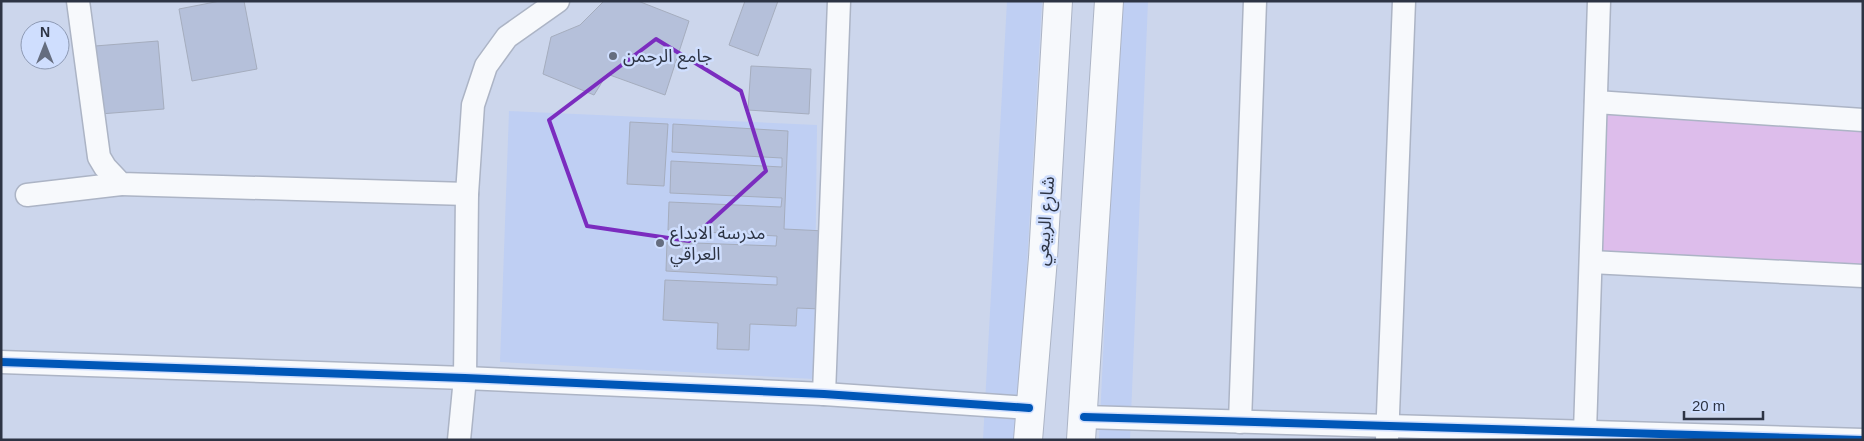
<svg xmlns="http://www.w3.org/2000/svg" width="1864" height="441" viewBox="0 0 1864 441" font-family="Helvetica,'Noto Sans Arabic',sans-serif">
<rect width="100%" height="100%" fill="#ccd6ec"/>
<!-- built -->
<g fill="#bfcff3">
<path d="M 1007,1 L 1042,1 L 1017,440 L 983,440 Z"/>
<path d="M 1120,1 L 1148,1 L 1130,440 L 1099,440 Z"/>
<path d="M 509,111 L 817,125 L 814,379 L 500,362 Z"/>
</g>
<!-- green -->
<path fill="#ddbdeb" d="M 1596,102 L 1863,120 L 1863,276 L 1591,262 Z"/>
<!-- building -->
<g fill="#b5c0da" stroke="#a5adbe">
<path d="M 220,1 L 244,1 L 257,69 L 192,81 L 179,9 Z"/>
<path d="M 604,1 L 638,1 L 689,21 L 665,95 L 607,74 L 594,95 L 543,74 L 551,37 L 580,25 Z"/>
<path d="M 745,1 L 778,1 L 758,56 L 729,45 Z"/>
<path d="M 158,41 L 164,109 L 100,114 L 95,46 Z"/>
<path d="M 751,66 L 811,69 L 809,114 L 748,110 Z"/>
<path d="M 630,122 L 668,124 L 664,186 L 627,184 Z"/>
<path d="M 673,124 L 788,131 L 784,229 L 825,231 L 821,309 L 797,308 L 796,326 L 750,324 L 749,350 L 717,349 L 718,323 L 663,320 L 665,280 L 777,285 L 777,277 L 666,271 L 667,242 L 776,246 L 777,236 L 668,230 L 669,202 L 781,207 L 782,198 L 670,193 L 671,161 L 782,167 L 782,158 L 672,152 Z"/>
</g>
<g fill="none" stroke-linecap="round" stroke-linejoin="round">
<defs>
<g id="street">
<path d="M 78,1 L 99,157 L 105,167 L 121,184 L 467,194"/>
<path d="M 1596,102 L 1863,120"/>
<path d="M 27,195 L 121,184"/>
<path d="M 1591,262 L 1863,276"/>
<path d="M 1,362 L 465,378 L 824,394 L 1029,408"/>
<path d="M 824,394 L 839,1"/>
<path d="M 1084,417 L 1863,440"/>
<path d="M 1240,422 L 1255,1"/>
<path d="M 1585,432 L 1599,1"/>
<path d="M 459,440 L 465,378 L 467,194 L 473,105 L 486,66 L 507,37 L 558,1"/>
<path d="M 1387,440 L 1404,1"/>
</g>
<g id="secondary">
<path d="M 1028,440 L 1043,258 L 1058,1"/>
<path d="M 1081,440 L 1109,1"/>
</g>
</defs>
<!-- street casing -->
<use href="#street" stroke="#acb4c5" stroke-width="25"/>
<!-- secondary casing -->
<use href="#secondary" stroke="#acb4c5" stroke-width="30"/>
<!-- street -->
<use href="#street" stroke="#f7f9fc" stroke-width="22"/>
<!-- secondary -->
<use href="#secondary" stroke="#f7f9fc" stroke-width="28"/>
<defs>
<g id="cycleway">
<path d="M 1,362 L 465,378 L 824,394 L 1029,408"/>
<path d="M 1084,417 L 1863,440"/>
</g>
</defs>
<!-- cycleway casing -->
<use href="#cycleway" stroke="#cfdefe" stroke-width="11"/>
<!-- cycleway -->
<use href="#cycleway" stroke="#0057b8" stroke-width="8"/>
</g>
<!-- marked area -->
<path fill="none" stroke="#7b2cbf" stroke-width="4" stroke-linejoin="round" d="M 656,39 L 741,91 L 766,171 L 689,241 L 587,226 L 549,120 Z"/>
<!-- markers -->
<g fill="#656d7f" stroke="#cfdefe" stroke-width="2">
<circle cx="613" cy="56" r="5"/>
<circle cx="660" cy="243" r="5"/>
</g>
<g text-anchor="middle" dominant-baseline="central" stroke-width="5" stroke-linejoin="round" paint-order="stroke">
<!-- poi labels -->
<g font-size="18" fill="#2d3444" stroke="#cfdefe" text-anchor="start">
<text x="623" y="56">جامع الرحمن</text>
<text x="670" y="233">مدرسة الابداع<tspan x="670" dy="21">العراقي</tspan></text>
</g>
<!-- street labels -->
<g font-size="18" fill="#2d3444" stroke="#cfdefe">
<text transform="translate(1045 221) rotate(-86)">شارع الربيعي</text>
</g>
</g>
<!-- border -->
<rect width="1864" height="441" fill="none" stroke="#2d3444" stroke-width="5"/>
<!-- north arrow -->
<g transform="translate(45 45)"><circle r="24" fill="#cfdefe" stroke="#8e9ab4"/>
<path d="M0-4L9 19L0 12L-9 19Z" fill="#656d7f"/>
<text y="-8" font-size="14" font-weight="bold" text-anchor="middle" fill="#2d3444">N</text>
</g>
<!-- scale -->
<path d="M1684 411v8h79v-8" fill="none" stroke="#2d3444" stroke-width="2.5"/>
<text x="1692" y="411" font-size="15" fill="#2d3444" stroke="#cfdefe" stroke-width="4" paint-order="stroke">20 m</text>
</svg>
